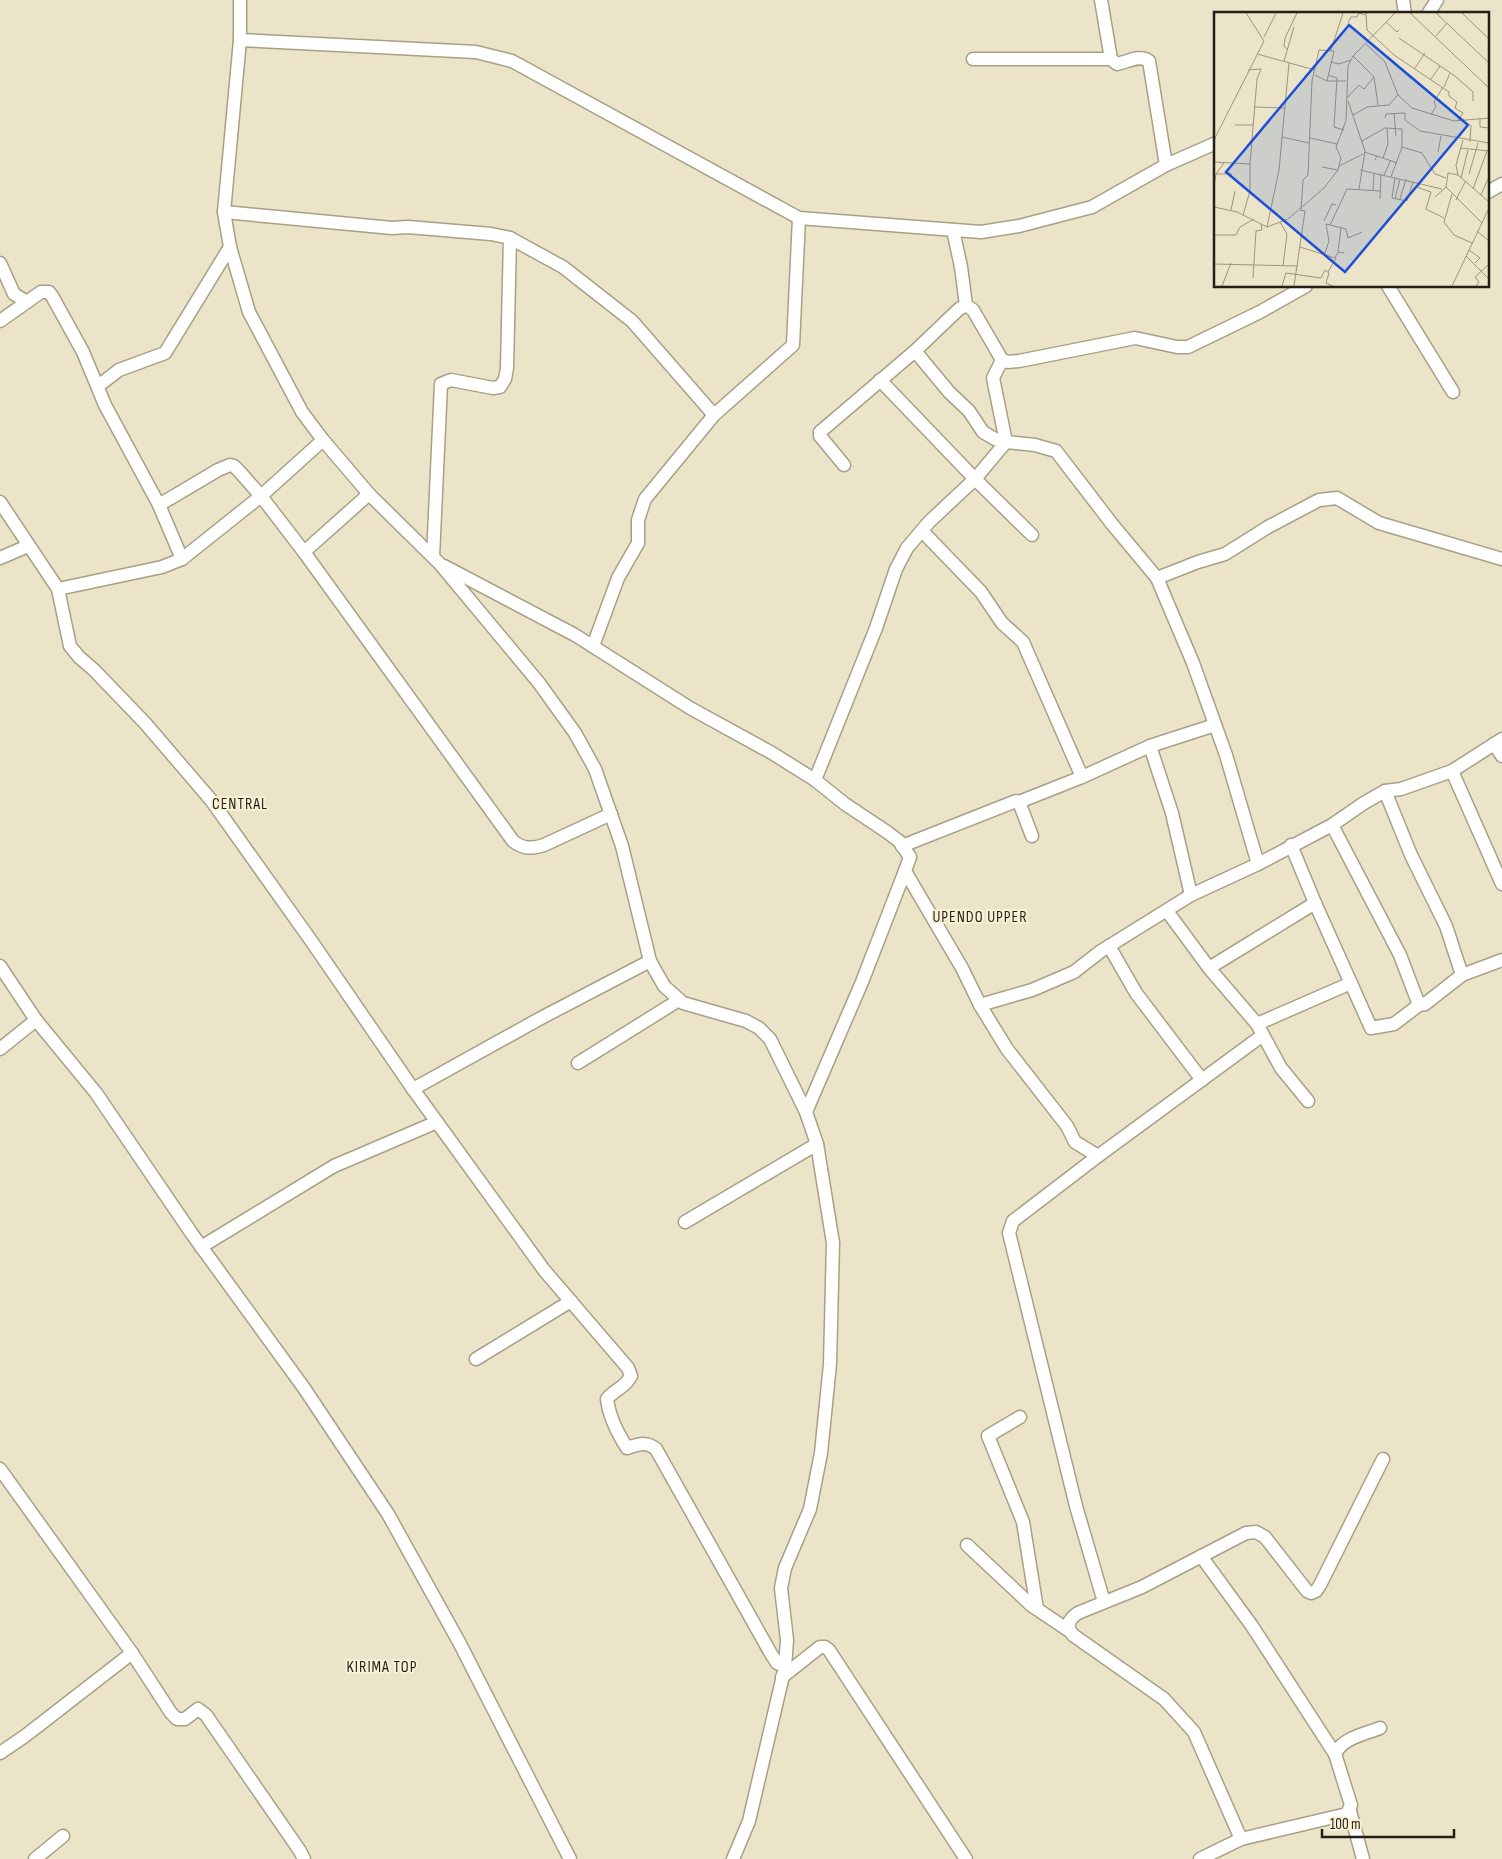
<svg xmlns="http://www.w3.org/2000/svg" width="1502" height="1859" viewBox="0 0 1502 1859" font-family="'Sofia Sans Condensed',sans-serif">
<rect width="100%" height="100%" fill="#ece4c8"/>
<g fill="none" stroke-linecap="round" stroke-linejoin="round">
<defs>
<g id="minor">
<path d="M 240,0 L 240,40 L 224,212 L 230,247 L 249,312 L 302,412 L 323,440 L 369,494 L 440,564 L 539,683 L 575,733 L 595,769 L 622,846 L 650,961 L 664,986 L 683,1003 L 746,1021 L 759,1028 L 770,1039 L 806,1112 L 817,1144 L 833,1243 L 830,1364 L 821,1453 L 810,1509 L 785,1568 L 781,1588 L 787,1640 L 785,1667 L 749,1821 L 733,1859"/>
<path d="M 1101,0 L 1111,59 L 1117,64 C 1127,62 1140,54 1149,61 L 1166,165"/>
<path d="M 1403,0 L 1405,14"/>
<path d="M 1428,14 L 1437,0"/>
<path d="M 240,40 L 476,52 L 512,61 L 799,218 L 981,232 L 1019,226 L 1092,207 L 1166,165 L 1216,143"/>
<path d="M 973,59 L 1111,59"/>
<path d="M 1488,192 L 1502,184"/>
<path d="M 224,212 L 392,228 L 408,227 L 491,234 L 510,238 L 563,267 L 632,321 L 714,415"/>
<path d="M 953,230 L 961,267 L 966,305"/>
<path d="M 0,263 L 14,294 L 27,302"/>
<path d="M 1388,286 L 1453,392"/>
<path d="M 0,321 L 41,292 L 49,292 L 52,296 L 83,352 L 105,405 L 159,505 L 182,559"/>
<path d="M 915,351 L 949,392 L 969,411 L 983,432 L 995,439 L 1006,442 L 993,378 L 1002,360"/>
<path d="M 880,380 L 975,479 L 1032,535"/>
<path d="M 97,383 L 102,383 L 119,370 L 165,353 L 230,247"/>
<path d="M 844,465 L 820,436 L 820,432 L 915,351 L 959,309 L 966,305 L 973,310 L 1002,360 L 1008,362 L 1019,361 L 1135,338 L 1177,347 L 1188,347 L 1260,312 L 1306,286"/>
<path d="M 0,502 L 58,589 L 70,646 L 79,657 L 94,670 L 145,723 L 211,800 L 312,942 L 413,1089 L 544,1270 L 628,1368 L 631,1376 C 626,1387 614,1390 607,1399 C 609,1416 618,1434 627,1448 C 639,1444 646,1441 656,1449 L 770,1652 L 777,1663 L 785,1667"/>
<path d="M 159,505 L 218,470 L 230,465 L 234,466 L 239,471 L 261,496 L 304,552 L 513,841 C 523,849 532,849 544,845 L 611,814"/>
<path d="M 922,531 L 981,592 L 1002,623 L 1023,642 L 1082,777"/>
<path d="M 304,552 L 369,494"/>
<path d="M 433,557 L 441,384 L 451,380 L 493,388 L 500,387 L 505,379 L 507,368 L 510,238"/>
<path d="M 0,558 L 28,546"/>
<path d="M 444,566 L 575,635 L 690,708 L 772,753 L 815,780 L 845,804 L 887,832 L 899,841 L 910,857 L 905,871 L 962,968 L 980,1005 L 1007,1049 L 1067,1126 L 1075,1142 L 1098,1156"/>
<path d="M 1157,578 L 1198,562 L 1225,554 L 1268,527 L 1319,500 L 1337,498 L 1379,523 L 1502,559"/>
<path d="M 58,589 L 162,567 L 182,559 L 261,496 L 323,440"/>
<path d="M 593,646 L 618,578 L 638,543 L 638,520 L 645,499 L 714,415 L 793,345 L 799,218"/>
<path d="M 1494,744 L 1502,756"/>
<path d="M 1150,746 L 1172,813 L 1191,895"/>
<path d="M 1452,771 L 1502,884"/>
<path d="M 815,780 L 876,628 L 896,569 L 907,548 L 929,522 L 975,479 L 1006,442 L 1035,445 L 1056,451 L 1112,524 L 1157,578 L 1193,663 L 1226,755 L 1258,864"/>
<path d="M 1385,791 L 1411,855 L 1446,926 L 1462,975"/>
<path d="M 1019,802 L 1082,777 L 1150,746 L 1215,725"/>
<path d="M 1332,825 L 1400,955 L 1419,1005"/>
<path d="M 1291,845 L 1315,903 L 1371,1028 L 1394,1024 L 1419,1005 L 1425,1004 L 1462,975 L 1502,960"/>
<path d="M 902,846 L 1016,801 L 1019,802 L 1032,836"/>
<path d="M 1167,911 L 1209,968 L 1257,1024 L 1281,1068 L 1308,1101"/>
<path d="M 1109,946 L 1136,993 L 1202,1080"/>
<path d="M 0,966 L 36,1020 L 96,1093 L 192,1234 L 304,1388 L 388,1514 L 459,1642 L 570,1859"/>
<path d="M 1209,968 L 1315,903"/>
<path d="M 980,1005 L 1032,990 L 1074,972 L 1101,951 L 1191,895 L 1258,864 L 1332,825 L 1364,803 L 1385,791 L 1401,789 L 1452,771 L 1502,739"/>
<path d="M 1257,1024 L 1351,983"/>
<path d="M 0,1049 L 36,1020"/>
<path d="M 578,1063 L 679,1000"/>
<path d="M 413,1089 L 541,1018 L 650,961"/>
<path d="M 806,1112 L 862,982 L 905,871"/>
<path d="M 685,1222 L 817,1144"/>
<path d="M 201,1247 L 334,1166 L 437,1122"/>
<path d="M 476,1359 L 571,1301"/>
<path d="M 1020,1417 L 988,1436 L 1023,1522 L 1037,1609"/>
<path d="M 0,1469 L 132,1653"/>
<path d="M 967,1545 L 1031,1605 L 1068,1630"/>
<path d="M 1201,1556 L 1252,1626 L 1335,1754"/>
<path d="M 1104,1602 L 1076,1506 L 1009,1233 L 1013,1221 L 1098,1156 L 1263,1035"/>
<path d="M 782,1677 L 820,1647 L 825,1647 L 829,1650 L 966,1859"/>
<path d="M 0,1753 L 25,1736 L 132,1653 L 171,1713 L 177,1719 L 185,1719 L 198,1709 L 206,1715 L 300,1851 L 304,1859"/>
<path d="M 1350,1811 L 1363,1859"/>
<path d="M 1241,1839 L 1194,1732 L 1164,1699 L 1073,1635 C 1065,1626 1069,1619 1078,1613 L 1142,1587 L 1246,1533 L 1256,1532 L 1265,1537 L 1307,1591 L 1311,1593 L 1316,1591 L 1320,1585 L 1383,1459"/>
<path d="M 35,1859 L 63,1836"/>
<path d="M 1200,1859 L 1241,1839 L 1347,1814 L 1351,1805 L 1335,1754 C 1342,1738 1365,1734 1380,1728"/>
</g>
</defs>
<!-- minor casing -->
<use href="#minor" stroke="#a8a086" stroke-width="15"/>
<!-- minor -->
<use href="#minor" stroke="#fff" stroke-width="12"/>
</g>
<g text-anchor="middle" dominant-baseline="central" stroke-width="4" stroke-linejoin="round" paint-order="stroke">
<!-- quarter labels -->
<g font-size="16" letter-spacing="1" fill="#221f15" stroke="#f9f1d5">
<text x="240" y="804">CENTRAL</text>
<text x="980" y="917">UPENDO UPPER</text>
<text x="382" y="1667">KIRIMA TOP</text>
</g>
</g>
<!-- overview -->
<g transform="translate(1214 12)">
<rect width="275" height="275" fill="#ece4c8"/>
<path fill="none" stroke="#9b9580" stroke-width="1" d="M 152,1 L 153,18 L 180,43 L 235,80 L 235,84 L 243,90 L 241,96 L 249,101 L 244,109M 196,1 L 275,76M 222,1 L 275,51M 248,1 L 275,27M 172,10 L 183,20 L 185,18M 134,11 L 137,5 L 143,5 L 145,1 L 151,3M 222,24 L 233,11M 50,25 L 62,1M 185,26 L 241,64 L 259,80 L 259,89M 152,32 L 171,50 L 184,83 L 198,96 L 240,109 L 275,106M 73,37 L 70,34 L 71,26 L 83,1M 117,38 L 129,1M 43,42 L 101,58M 139,44 L 160,65 L 164,93M 70,49 L 80,15M 117,50 L 125,52 L 137,48M 201,56 L 211,41M 34,58 L 47,57 L 43,67 L 36,152M 101,63 L 113,69 L 132,69M 114,63 L 123,66 L 120,115 L 130,118M 217,67 L 226,54M 230,75 L 236,61M 133,86 L 145,73 L 150,77 L 160,65M 134,89 L 151,139 L 145,177M 40,95 L 70,96M 180,101 L 182,124M 139,103 L 153,95 L 175,93 L 184,83M 217,103 L 222,94 L 220,90 L 229,75M 171,106 L 172,102 L 191,101 L 191,108 L 206,119 L 275,131M 266,106 L 266,115 L 275,116M 21,113 L 39,113M 68,125 L 95,131M 96,126 L 123,132M 0,128 L 50,29 L 32,1M 148,129 L 171,116 L 188,117 L 188,135 L 177,165M 256,130 L 257,113M 188,135 L 208,141 L 221,162 L 232,166M 246,136 L 275,139M 150,140 L 163,144 L 161,148M 224,140 L 227,124M 163,144 L 183,151M 169,146 L 174,132 L 173,116M 0,150 L 36,152 L 36,179 L 29,203M 125,154 L 149,142M 108,155 L 124,158M 146,158 L 228,177M 2,162 L 18,162M 255,162 L 264,131M 170,163 L 177,148M 244,163 L 275,190M 181,166 L 178,186 L 193,189 L 199,170M 247,166 L 254,138M 204,171 L 205,176 L 217,180 L 212,197 L 230,206M 0,173 L 2,162 L 10,151M 232,175 L 268,211M 259,177 L 273,139M 159,178 L 160,161M 238,182 L 230,210 L 240,223 L 258,231M 267,183 L 275,165M 221,185 L 232,175 L 234,161 L 244,163 L 242,153 L 249,128M 166,187 L 167,162M 181,187 L 186,167M 186,187 L 192,167M 242,188 L 251,170M 0,195 L 23,200 L 53,215 L 74,207 L 110,176 L 124,158 L 127,146 L 122,135 L 132,109 L 134,54 L 139,44 L 181,1M 87,197 L 89,168 L 94,163 L 98,69 L 105,38 L 120,39 L 113,69M 17,198 L 21,179M 110,209 L 118,192 L 122,193M 66,210 L 73,222 L 69,254M 116,213 L 133,177 L 166,179M 53,215 L 65,158 L 75,51M 263,219 L 275,229M 0,223 L 22,223 L 26,215 L 40,207M 86,235 L 121,246 L 124,240 L 130,241M 255,238 L 266,246 L 261,251M 124,240 L 127,216M 111,241 L 115,229 L 112,212 L 132,217 L 134,226 L 148,220M 252,244 L 275,267M 0,252 L 84,254M 114,260 L 122,246M 39,266 L 42,219 L 48,218 L 47,212M 8,274 L 17,251M 68,274 L 72,261 L 107,266 L 111,258 L 115,261 L 112,271 L 119,274M 80,274 L 91,199 L 86,198M 238,274 L 275,196M 262,274 L 265,270 L 261,265 L 275,252"/>
<path fill="#1d4ed8" fill-opacity="0.15" stroke="#1d4ed8" stroke-width="2.5" d="M 135,13 L 254,113 L 131,260 L 12,160 Z"/>
<rect width="275" height="275" fill="none" stroke="#221f15" stroke-width="2.5"/>
</g>
<!-- scale -->
<path d="M1322 1829v8h132v-8" fill="none" stroke="#221f15" stroke-width="2.5"/>
<text x="1330" y="1829" font-size="15" fill="#221f15" stroke="#f9f1d5" stroke-width="4" paint-order="stroke">100 m</text>
</svg>
